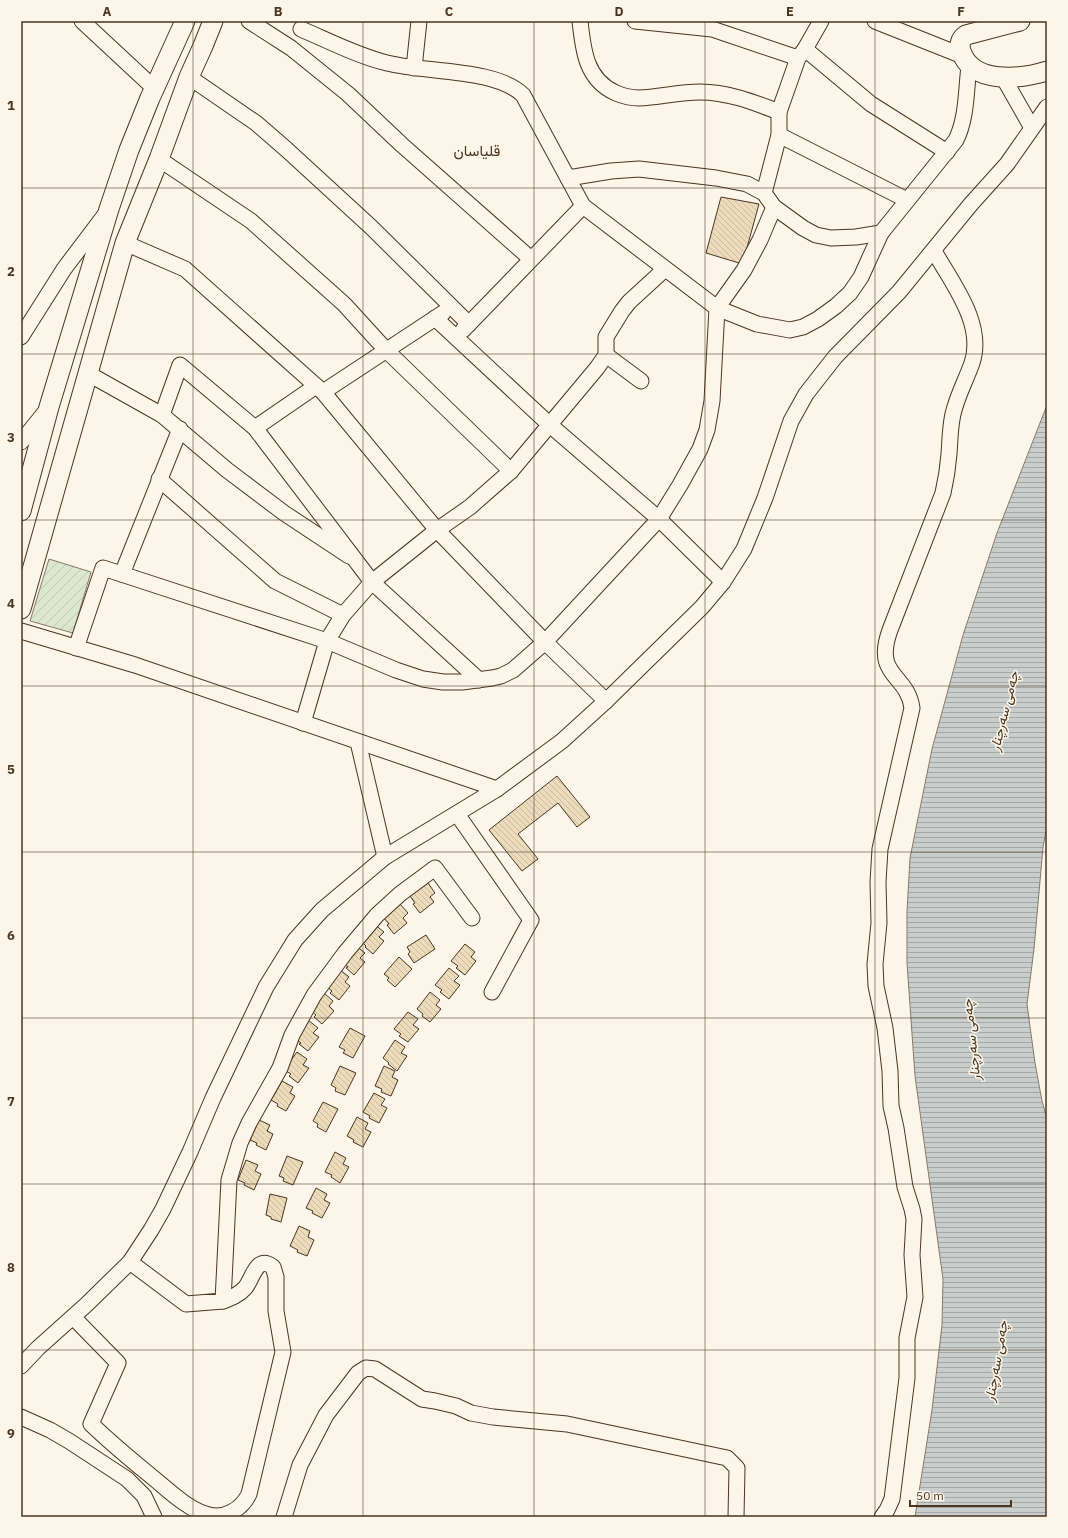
<svg xmlns="http://www.w3.org/2000/svg" width="1068" height="1538" viewBox="0 0 1068 1538" font-family="'IBM Plex Sans',Vazirmatn,sans-serif">
<defs>
<pattern id="garden-furrows" width="10" height="10" patternUnits="userSpaceOnUse"><rect width="10" height="10" fill="#dce7d0"/><path d="M-1 1l2-2M0 10L10 0M9 11l2-2" fill="none" stroke="#bec7b2"/></pattern>
<pattern id="water-rules" width="6" height="5" patternUnits="userSpaceOnUse"><rect width="6" height="5" fill="#c9cecd"/><path d="M0 2.5h6" fill="none" stroke="#a5a8a6"/></pattern>
<pattern id="building-back-hatch" width="6" height="6" patternUnits="userSpaceOnUse"><rect width="6" height="6" fill="#ecdcbc"/><path d="M-1 5l2 2M0 0l6 6M5-1l2 2" fill="none" stroke="#ccbda1"/></pattern>
</defs>
<rect width="100%" height="100%" fill="#fbf6e9"/>
<!-- garden -->
<path fill="url(#garden-furrows)" stroke="#887966" d="M 49,559 L 91,572 L 73,633 L 30,621 Z"/>
<!-- water -->
<path fill="url(#water-rules)" stroke="#887966" d="M 1047,405 L 1047,826 L 1043,847 L 1034,949 L 1027,1004 L 1035,1063 L 1042,1101 L 1047,1119 L 1047,1517 L 915,1517 L 932,1410 L 942,1325 L 943,1279 L 915,1076 L 907,963 L 907,912 L 910,858 L 932,749 L 963,635 L 997,533 Z"/>
<!-- building -->
<g fill="url(#building-back-hatch)" stroke="#4a3520">
<path d="M 721,197 L 759,204 L 745,255 L 739,263 L 706,253 Z"/>
<path d="M 557,776 L 590,817 L 577,827 L 558,803 L 518,834 L 538,859 L 522,871 L 489,830 Z"/>
<path d="M 428,883 L 435,893 L 430,897 L 434,902 L 420,913 L 413,904 L 415,903 L 410,896 Z"/>
<path d="M 400,904 L 408,913 L 403,918 L 407,923 L 394,934 L 387,925 L 389,924 L 383,917 Z"/>
<path d="M 374,924 L 384,932 L 379,937 L 384,941 L 373,954 L 365,947 L 366,946 L 360,940 Z"/>
<path d="M 426,935 L 435,949 L 414,963 L 408,954 L 410,952 L 407,947 Z"/>
<path d="M 465,944 L 475,952 L 471,957 L 476,961 L 465,975 L 456,968 L 458,966 L 451,961 Z"/>
<path d="M 355,945 L 365,953 L 360,958 L 365,962 L 354,975 L 346,968 L 348,967 L 341,962 Z"/>
<path d="M 399,957 L 412,969 L 395,987 L 387,980 L 389,978 L 384,974 Z"/>
<path d="M 449,968 L 459,976 L 454,981 L 460,985 L 449,999 L 440,992 L 442,990 L 435,985 Z"/>
<path d="M 339,969 L 349,977 L 345,982 L 350,986 L 339,1000 L 330,993 L 332,991 L 326,986 Z"/>
<path d="M 430,992 L 440,1000 L 436,1005 L 441,1009 L 430,1022 L 422,1016 L 423,1014 L 417,1009 Z"/>
<path d="M 324,993 L 333,1001 L 329,1006 L 334,1011 L 322,1024 L 314,1017 L 316,1015 L 310,1010 Z"/>
<path d="M 408,1012 L 418,1019 L 413,1025 L 419,1029 L 408,1042 L 399,1036 L 401,1034 L 394,1029 Z"/>
<path d="M 308,1020 L 318,1028 L 313,1033 L 319,1037 L 308,1051 L 299,1044 L 301,1043 L 294,1038 Z"/>
<path d="M 350,1028 L 365,1036 L 353,1058 L 343,1053 L 345,1050 L 339,1047 Z"/>
<path d="M 395,1040 L 405,1047 L 401,1053 L 407,1056 L 397,1071 L 388,1064 L 389,1063 L 383,1058 Z"/>
<path d="M 297,1052 L 307,1059 L 303,1065 L 309,1068 L 298,1083 L 289,1076 L 291,1074 L 284,1070 Z"/>
<path d="M 340,1066 L 356,1073 L 345,1095 L 335,1091 L 336,1088 L 331,1085 Z"/>
<path d="M 384,1066 L 395,1071 L 392,1077 L 398,1080 L 391,1096 L 381,1092 L 382,1089 L 375,1086 Z"/>
<path d="M 282,1081 L 293,1087 L 290,1093 L 295,1096 L 286,1111 L 277,1106 L 278,1104 L 271,1100 Z"/>
<path d="M 374,1093 L 385,1099 L 381,1105 L 387,1108 L 379,1123 L 369,1118 L 370,1116 L 363,1112 Z"/>
<path d="M 323,1102 L 338,1109 L 326,1132 L 317,1127 L 318,1124 L 313,1121 Z"/>
<path d="M 357,1117 L 368,1123 L 365,1129 L 371,1132 L 363,1147 L 353,1142 L 354,1140 L 347,1136 Z"/>
<path d="M 259,1120 L 270,1125 L 267,1131 L 273,1134 L 266,1150 L 256,1145 L 257,1143 L 250,1140 Z"/>
<path d="M 335,1152 L 346,1158 L 343,1164 L 349,1167 L 340,1183 L 331,1177 L 332,1175 L 325,1172 Z"/>
<path d="M 287,1156 L 303,1162 L 293,1185 L 283,1181 L 284,1178 L 279,1176 Z"/>
<path d="M 246,1160 L 258,1165 L 255,1171 L 261,1174 L 254,1190 L 244,1185 L 245,1183 L 238,1180 Z"/>
<path d="M 316,1188 L 327,1194 L 324,1200 L 330,1203 L 322,1218 L 312,1213 L 313,1211 L 306,1208 Z"/>
<path d="M 270,1194 L 287,1198 L 281,1222 L 271,1219 L 271,1217 L 266,1215 Z"/>
<path d="M 299,1226 L 310,1231 L 308,1237 L 314,1240 L 307,1256 L 297,1252 L 298,1250 L 290,1246 Z"/>
</g>
<g fill="none" stroke-linecap="round" stroke-linejoin="round">
<defs>
<g id="minor">
<path d="M 82,21 L 154,88"/>
<path d="M 249,21 L 291,48 L 348,94 L 402,145 L 531,259"/>
<path d="M 580,21 C 583,50 586,80 616,93 C 623,96 632,98 639,98 C 660,97 679,92 700,92 C 728,92 753,102 779,112"/>
<path d="M 635,21 L 712,29 L 798,58"/>
<path d="M 875,21 L 963,56"/>
<path d="M 301,29 C 329,41 358,56 387,63 C 426,73 495,68 523,95 L 583,206 L 717,308 L 744,270 L 760,240 L 774,207"/>
<path d="M 805,49 L 871,104 L 947,152"/>
<path d="M 414,68 L 419,21"/>
<path d="M 189,77 L 256,123 L 286,149 L 371,227 L 469,324"/>
<path d="M 1003,77 L 1032,128"/>
<path d="M 779,135 L 907,200"/>
<path d="M 159,159 L 251,221 L 344,304 L 386,350 L 511,471"/>
<path d="M 568,178 L 611,171 L 639,169 L 716,178 L 747,184 L 764,193 L 774,207 L 803,228 L 816,235 L 831,238 L 856,237 L 881,233"/>
<path d="M 764,193 L 779,135 L 779,112 L 798,58 L 805,49 L 821,21"/>
<path d="M 125,243 L 185,269 L 323,392 L 437,530 L 545,642 L 606,701"/>
<path d="M 435,318 L 550,425 L 659,519 L 723,582"/>
<path d="M 463,330 L 583,206"/>
<path d="M 21,337 L 64,269 L 104,216"/>
<path d="M 606,355 L 641,381"/>
<path d="M 87,373 L 162,415 L 227,470 L 284,513 L 349,556"/>
<path d="M 323,392 L 443,313"/>
<path d="M 162,415 L 180,365 L 255,428 L 372,582 L 479,680"/>
<path d="M 255,428 L 316,386"/>
<path d="M 21,442 L 46,411"/>
<path d="M 159,479 L 275,581 L 343,615"/>
<path d="M 122,574 L 180,429"/>
<path d="M 21,631 L 135,665 L 497,789"/>
<path d="M 76,648 L 103,568 L 327,641 L 396,670 L 423,679 L 443,682 L 462,682 L 492,678 L 501,676 L 513,670 L 545,642 L 659,519 L 680,485 L 700,449 L 707,430 L 712,401 L 717,308 L 757,324 L 790,330 L 803,327 L 818,319 L 836,306 L 850,293 L 861,277 L 881,233 L 956,140 C 967,118 966,90 969,66"/>
<path d="M 303,723 L 327,641 L 343,615 L 372,582 L 437,530 L 470,507 L 511,471 L 597,368 L 606,355 L 606,337 L 622,311 L 629,302 L 665,269"/>
<path d="M 358,742 L 385,857"/>
<path d="M 457,814 L 531,920 L 492,992"/>
<path d="M 130,1262 L 186,1304 L 223,1301 L 229,1180 L 240,1143 L 249,1123 L 280,1068 L 292,1035 L 314,995 L 345,953 L 377,915 L 400,894 L 435,868 L 472,918"/>
<path d="M 73,1317 L 118,1363 L 91,1424 C 110,1442 130,1459 151,1476 C 167,1489 188,1510 209,1515 C 225,1519 242,1509 249,1494 L 283,1352 L 276,1311 L 276,1277 L 273,1267 C 256,1254 253,1279 245,1288 C 239,1295 231,1298 223,1301"/>
<path d="M 21,1366 L 38,1348 L 86,1305 L 130,1262 L 151,1230 L 163,1209 L 190,1152 L 213,1098 L 266,987 L 295,940 L 322,910 L 385,857 L 497,789 L 562,741 L 606,701 L 702,607 L 723,582 L 744,549 L 765,498 L 791,421 L 806,394 L 835,357 L 899,292 L 971,204 L 1007,164 L 1047,107"/>
<path d="M 21,1417 L 50,1430 L 69,1441 L 127,1479 L 144,1496 L 154,1517"/>
<path d="M 284,1517 L 300,1465 L 326,1415 L 358,1373 L 366,1368 L 375,1369 L 422,1399 L 435,1401 L 456,1406 L 471,1413 L 493,1417 L 567,1424 L 727,1458 L 737,1468 L 736,1517"/>
<path d="M 882,1517 L 887,1510 L 892,1499 L 907,1378 L 907,1338 L 915,1297 L 912,1255 L 914,1219 L 912,1209 L 905,1187 L 896,1128 L 891,1106 L 890,1071 L 885,1028 L 876,986 L 875,964 L 879,923 L 878,882 L 880,849 L 912,708 C 907,673 873,677 890,630 L 943,493 C 946,480 948,467 949,454 C 950,440 950,427 953,414 C 957,396 966,380 972,363 C 985,324 952,283 934,251"/>
</g>
<g id="major">
<path d="M 1020,21 L 966,35 C 960,39 959,45 961,51 C 972,85 1021,79 1047,71"/>
<path d="M 21,511 L 49,407 L 109,209 L 129,150 L 150,98 L 185,21"/>
<path d="M 21,609 L 125,243 L 159,159 L 189,77 L 203,46 L 213,21"/>
</g>
</defs>
<!-- minor casing -->
<use href="#minor" stroke="#4a3520" stroke-width="17"/>
<!-- major casing -->
<use href="#major" stroke="#4a3520" stroke-width="21"/>
<!-- minor -->
<use href="#minor" stroke="#fbf6e9" stroke-width="15"/>
<!-- major -->
<use href="#major" stroke="#fbf6e9" stroke-width="19"/>
</g>
<!-- grid -->
<path fill="none" stroke="#4a3520" stroke-width="1" stroke-opacity="0.55" d="M 193,21 L 193,1517M 363,21 L 363,1517M 534,21 L 534,1517M 705,21 L 705,1517M 875,21 L 875,1517M 21,188 L 1047,188M 21,354 L 1047,354M 21,520 L 1047,520M 21,686 L 1047,686M 21,852 L 1047,852M 21,1018 L 1047,1018M 21,1184 L 1047,1184M 21,1350 L 1047,1350"/>
<g text-anchor="middle" dominant-baseline="central" stroke-width="3" stroke-linejoin="round" paint-order="stroke">
<!-- water labels -->
<g font-size="14" font-style="italic" fill="#4a3520" stroke="#fbf6e9">
<text transform="translate(1004 711) rotate(-76)">چەمی سەرچنار</text>
<text transform="translate(971 1040) rotate(-96)">چەمی سەرچنار</text>
<text transform="translate(996 1361) rotate(-80)">چەمی سەرچنار</text>
</g>
<!-- quarter labels -->
<g font-size="15" fill="#4a3520" stroke="#fbf6e9">
<text x="477" y="150">قلياسان</text>
</g>
</g>
<!-- border -->
<rect width="1068" height="1538" fill="none" stroke="#fbf6e9" stroke-width="44"/>
<!-- scale -->
<path d="M910 1500v6h101v-6" fill="none" stroke="#4a3520" stroke-width="2"/>
<text x="916" y="1500" font-size="12" fill="#4a3520" stroke="#fbf6e9" stroke-width="3" paint-order="stroke">50 m</text>
<rect x="22" y="22" width="1024" height="1494" fill="none" stroke="#4a3520" stroke-width="1.5"/>
<g font-size="13" text-anchor="middle" font-weight="bold" fill="#4a3520">
<text x="107" y="16">A</text>
<text x="278" y="16">B</text>
<text x="449" y="16">C</text>
<text x="619" y="16">D</text>
<text x="790" y="16">E</text>
<text x="961" y="16">F</text>
<text x="11" y="110">1</text>
<text x="11" y="276">2</text>
<text x="11" y="442">3</text>
<text x="11" y="608">4</text>
<text x="11" y="774">5</text>
<text x="11" y="940">6</text>
<text x="11" y="1106">7</text>
<text x="11" y="1272">8</text>
<text x="11" y="1438">9</text>
</g>
</svg>
